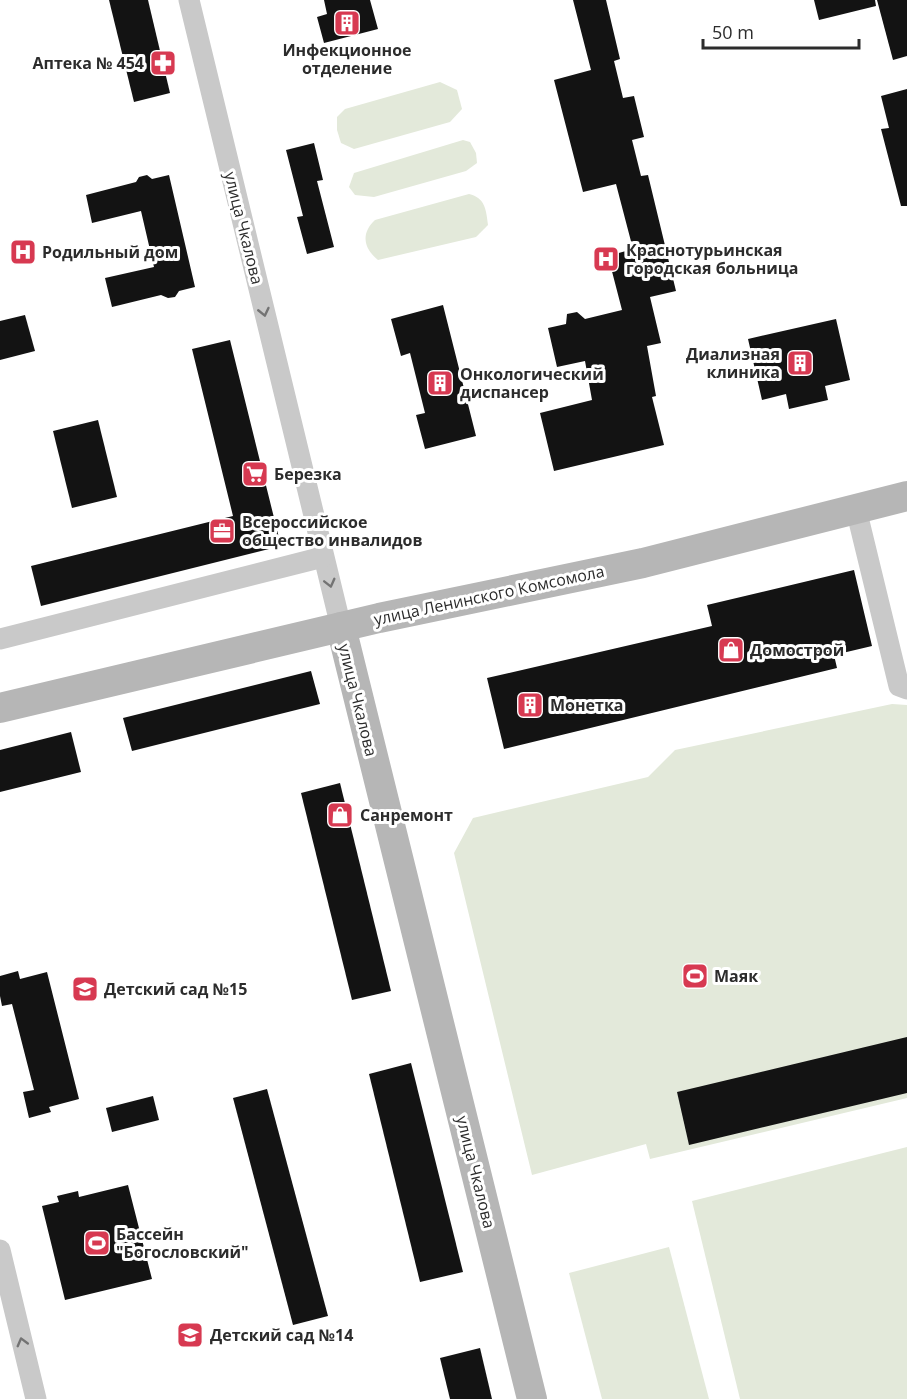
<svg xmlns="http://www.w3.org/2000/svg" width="907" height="1399" viewBox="0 0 907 1399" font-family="'Open Sans',sans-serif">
<rect width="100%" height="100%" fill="#fff"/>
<!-- green -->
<g fill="#e3e9da">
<path d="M 440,82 L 457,90 L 462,109 L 450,122 L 354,149 L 341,143 L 337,130 L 337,117 L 345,109 Z"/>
<path d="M 463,140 L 470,142 L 476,153 L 477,163 L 466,171 L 374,197 L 355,195 L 349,187 L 354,173 Z"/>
<path d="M 469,194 C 485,198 486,209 488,225 L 476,237 L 378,260 C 363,248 361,233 375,220 Z"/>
<path d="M 892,704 L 907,705 L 907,1098 L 650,1159 L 646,1144 L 532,1175 L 454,853 L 473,818 L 648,777 L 675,750 Z"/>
<path d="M 907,1147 L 907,1399 L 740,1399 L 692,1201 Z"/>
<path d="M 669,1247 L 709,1399 L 602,1399 L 569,1273 Z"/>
</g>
<!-- building -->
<g fill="#131313">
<path d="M 109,0 L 148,0 L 170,93 L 134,102 Z"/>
<path d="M 324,0 L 370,0 L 378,29 L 324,43 L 317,17 L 327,14 Z"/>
<path d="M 573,0 L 606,0 L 620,59 L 614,61 L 623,98 L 634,96 L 644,137 L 632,140 L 641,176 L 648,175 L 676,291 L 650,297 L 661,343 L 647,346 L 656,396 L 652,397 L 664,445 L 554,471 L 540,413 L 592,400 L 585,361 L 557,367 L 548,328 L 566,324 L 567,314 L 577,312 L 585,319 L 622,310 L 608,256 L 633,249 L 616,184 L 583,192 L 554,80 L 591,70 Z"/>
<path d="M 814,0 L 875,0 L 876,6 L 819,20 Z"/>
<path d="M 877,0 L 907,0 L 907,56 L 893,60 Z"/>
<path d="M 907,89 L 907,206 L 901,206 L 881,129 L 889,128 L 881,96 Z"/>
<path d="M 314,143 L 323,180 L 317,181 L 334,247 L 307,254 L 297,217 L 303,216 L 286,150 Z"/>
<path d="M 147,175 L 152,179 L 169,175 L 195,287 L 179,291 L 175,297 L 168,298 L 161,295 L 112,307 L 105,278 L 154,267 L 141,211 L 92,223 L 86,195 L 136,182 L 139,177 Z"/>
<path d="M 443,305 L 476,436 L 425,449 L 416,415 L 425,413 L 410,353 L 401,356 L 391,319 Z"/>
<path d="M 25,315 L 35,351 L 0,360 L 0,321 Z"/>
<path d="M 836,319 L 850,380 L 825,386 L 828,400 L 789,409 L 786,394 L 762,400 L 748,339 Z"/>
<path d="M 230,340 L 281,546 L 41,606 L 31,566 L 233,516 L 192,349 Z"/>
<path d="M 98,420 L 117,497 L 72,508 L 53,431 Z"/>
<path d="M 854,570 L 872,646 L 834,655 L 837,668 L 504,749 L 487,678 L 712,626 L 707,605 Z"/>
<path d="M 311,671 L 320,704 L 132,751 L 123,718 Z"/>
<path d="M 71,732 L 81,772 L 0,792 L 0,750 Z"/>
<path d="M 340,783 L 391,991 L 352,1000 L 301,793 Z"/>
<path d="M 18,971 L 20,979 L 47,972 L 79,1099 L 49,1107 L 51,1112 L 29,1118 L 23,1092 L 34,1090 L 12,1004 L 2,1006 L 0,996 L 0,976 Z"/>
<path d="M 907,1037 L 907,1093 L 689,1145 L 677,1092 Z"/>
<path d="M 411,1063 L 463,1272 L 420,1282 L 369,1074 Z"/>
<path d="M 267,1089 L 328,1316 L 293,1325 L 233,1098 Z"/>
<path d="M 153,1096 L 159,1120 L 112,1132 L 106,1108 Z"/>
<path d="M 128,1185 L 152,1279 L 65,1300 L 42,1206 L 59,1202 L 57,1196 L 78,1191 L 79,1197 Z"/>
<path d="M 480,1348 L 492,1399 L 450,1399 L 440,1358 Z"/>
</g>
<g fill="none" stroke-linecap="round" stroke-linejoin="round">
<!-- street -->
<g stroke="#c9c9c9" stroke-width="21">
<path d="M 189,0 L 341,627"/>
<path d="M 856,509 L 899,686 L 907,689"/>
<path d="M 0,639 L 323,557"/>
<path d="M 0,1250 L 36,1399"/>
</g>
<!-- secondary -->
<g stroke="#b6b6b6" stroke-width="30">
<path d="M 341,627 L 532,1399"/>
<path d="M 0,708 L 379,618 L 643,563 L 907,496"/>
</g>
</g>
<!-- one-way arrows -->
<defs><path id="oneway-chevron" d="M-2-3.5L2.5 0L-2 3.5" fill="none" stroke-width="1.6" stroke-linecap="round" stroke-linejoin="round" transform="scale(1.5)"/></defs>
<g stroke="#737373">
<use href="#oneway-chevron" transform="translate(264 312) rotate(77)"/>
<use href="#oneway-chevron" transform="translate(330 583) rotate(76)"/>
<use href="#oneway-chevron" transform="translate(22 1342) rotate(-105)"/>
</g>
<!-- icons -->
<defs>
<symbol id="building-square" viewBox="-11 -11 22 22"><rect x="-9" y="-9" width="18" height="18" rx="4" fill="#d73951" stroke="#fff"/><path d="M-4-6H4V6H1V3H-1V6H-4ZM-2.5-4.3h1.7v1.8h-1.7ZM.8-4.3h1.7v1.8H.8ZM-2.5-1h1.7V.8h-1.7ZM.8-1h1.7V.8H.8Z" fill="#fff"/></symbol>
<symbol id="pharmacy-square" viewBox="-11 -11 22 22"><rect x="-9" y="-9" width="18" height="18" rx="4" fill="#d73951" stroke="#fff"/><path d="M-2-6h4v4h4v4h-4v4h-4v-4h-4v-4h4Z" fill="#fff"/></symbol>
<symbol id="hospital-square" viewBox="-11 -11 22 22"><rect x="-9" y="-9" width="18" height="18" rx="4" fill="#d73951" stroke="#fff"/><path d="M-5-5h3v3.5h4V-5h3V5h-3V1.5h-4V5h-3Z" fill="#fff"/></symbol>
<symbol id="supermarket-square" viewBox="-11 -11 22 22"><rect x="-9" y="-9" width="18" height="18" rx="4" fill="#d73951" stroke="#fff"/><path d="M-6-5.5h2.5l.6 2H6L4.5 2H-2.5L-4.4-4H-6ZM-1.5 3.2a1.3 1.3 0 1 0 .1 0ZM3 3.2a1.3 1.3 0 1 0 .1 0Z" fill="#fff"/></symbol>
<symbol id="office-square" viewBox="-11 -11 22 22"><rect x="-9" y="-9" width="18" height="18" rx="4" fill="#d73951" stroke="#fff"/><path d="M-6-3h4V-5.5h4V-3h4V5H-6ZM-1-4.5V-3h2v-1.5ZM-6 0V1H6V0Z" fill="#fff"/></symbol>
<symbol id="shop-square" viewBox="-11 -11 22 22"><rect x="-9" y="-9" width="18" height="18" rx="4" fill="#d73951" stroke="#fff"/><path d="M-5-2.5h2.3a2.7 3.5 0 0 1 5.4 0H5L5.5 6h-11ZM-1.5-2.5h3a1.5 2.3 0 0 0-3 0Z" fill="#fff"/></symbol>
<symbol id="stadium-square" viewBox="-11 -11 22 22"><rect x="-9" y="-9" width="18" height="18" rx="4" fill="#d73951" stroke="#fff"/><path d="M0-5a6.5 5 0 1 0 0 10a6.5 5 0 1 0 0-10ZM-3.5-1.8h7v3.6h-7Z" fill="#fff"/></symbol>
<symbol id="school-square" viewBox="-11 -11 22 22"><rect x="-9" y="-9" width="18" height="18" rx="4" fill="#d73951" stroke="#fff"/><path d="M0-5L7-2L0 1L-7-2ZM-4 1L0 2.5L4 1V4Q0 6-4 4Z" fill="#fff"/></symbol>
</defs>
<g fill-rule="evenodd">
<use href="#building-square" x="332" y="8" width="30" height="30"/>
<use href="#pharmacy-square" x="148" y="48" width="30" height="30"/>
<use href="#hospital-square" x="8" y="237" width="30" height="30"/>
<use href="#hospital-square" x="591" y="244" width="30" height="30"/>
<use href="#building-square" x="785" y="348" width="30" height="30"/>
<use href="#building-square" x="425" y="368" width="30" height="30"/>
<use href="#supermarket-square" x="240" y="459" width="30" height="30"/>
<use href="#office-square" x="207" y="516" width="30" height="30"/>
<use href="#shop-square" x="716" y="635" width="30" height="30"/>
<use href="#building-square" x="515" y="690" width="30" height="30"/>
<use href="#shop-square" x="325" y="800" width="30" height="30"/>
<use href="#stadium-square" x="680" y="961" width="30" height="30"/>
<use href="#school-square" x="70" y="974" width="30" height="30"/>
<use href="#stadium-square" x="82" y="1228" width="30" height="30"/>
<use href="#school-square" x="175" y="1320" width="30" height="30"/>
</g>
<g text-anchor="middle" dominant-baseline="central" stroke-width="6" stroke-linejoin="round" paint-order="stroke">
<!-- poi labels -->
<g font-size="16" font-weight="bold" fill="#2c2c2c" stroke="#fff" text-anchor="start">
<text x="347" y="50" text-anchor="middle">Инфекционное<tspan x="347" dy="18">отделение</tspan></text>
<text x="144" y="63" text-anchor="end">Аптека № 454</text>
<text x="626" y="250">Краснотурьинская<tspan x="626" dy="18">городская больница</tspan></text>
<text x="42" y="252">Родильный дом</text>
<text x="780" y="354" text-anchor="end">Диализная<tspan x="780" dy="18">клиника</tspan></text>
<text x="460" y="374">Онкологический<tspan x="460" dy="18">диспансер</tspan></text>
<text x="274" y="474">Березка</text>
<text x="242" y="522">Всероссийское<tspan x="242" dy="18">общество инвалидов</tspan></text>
<text x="750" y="650">Домострой</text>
<text x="550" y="705">Монетка</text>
<text x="360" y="815">Санремонт</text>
<text x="714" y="976">Маяк</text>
<text x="104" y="989">Детский сад №15</text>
<text x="116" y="1234">Бассейн<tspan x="116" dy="18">"Богословский"</tspan></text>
<text x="210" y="1335">Детский сад №14</text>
</g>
<!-- street labels -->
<g font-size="16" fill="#2c2c2c" stroke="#fff">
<text transform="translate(244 228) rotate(76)">улица Чкалова</text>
<text transform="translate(489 595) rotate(-12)">улица Ленинского Комсомола</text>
<text transform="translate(358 700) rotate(76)">улица Чкалова</text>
<text transform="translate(476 1172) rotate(76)">улица Чкалова</text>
</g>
</g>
<!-- scale -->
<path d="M703 39v9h156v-9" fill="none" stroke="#2c2c2c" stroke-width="3"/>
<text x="712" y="39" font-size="18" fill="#2c2c2c" stroke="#ffffff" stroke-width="4.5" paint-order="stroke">50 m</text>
</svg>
